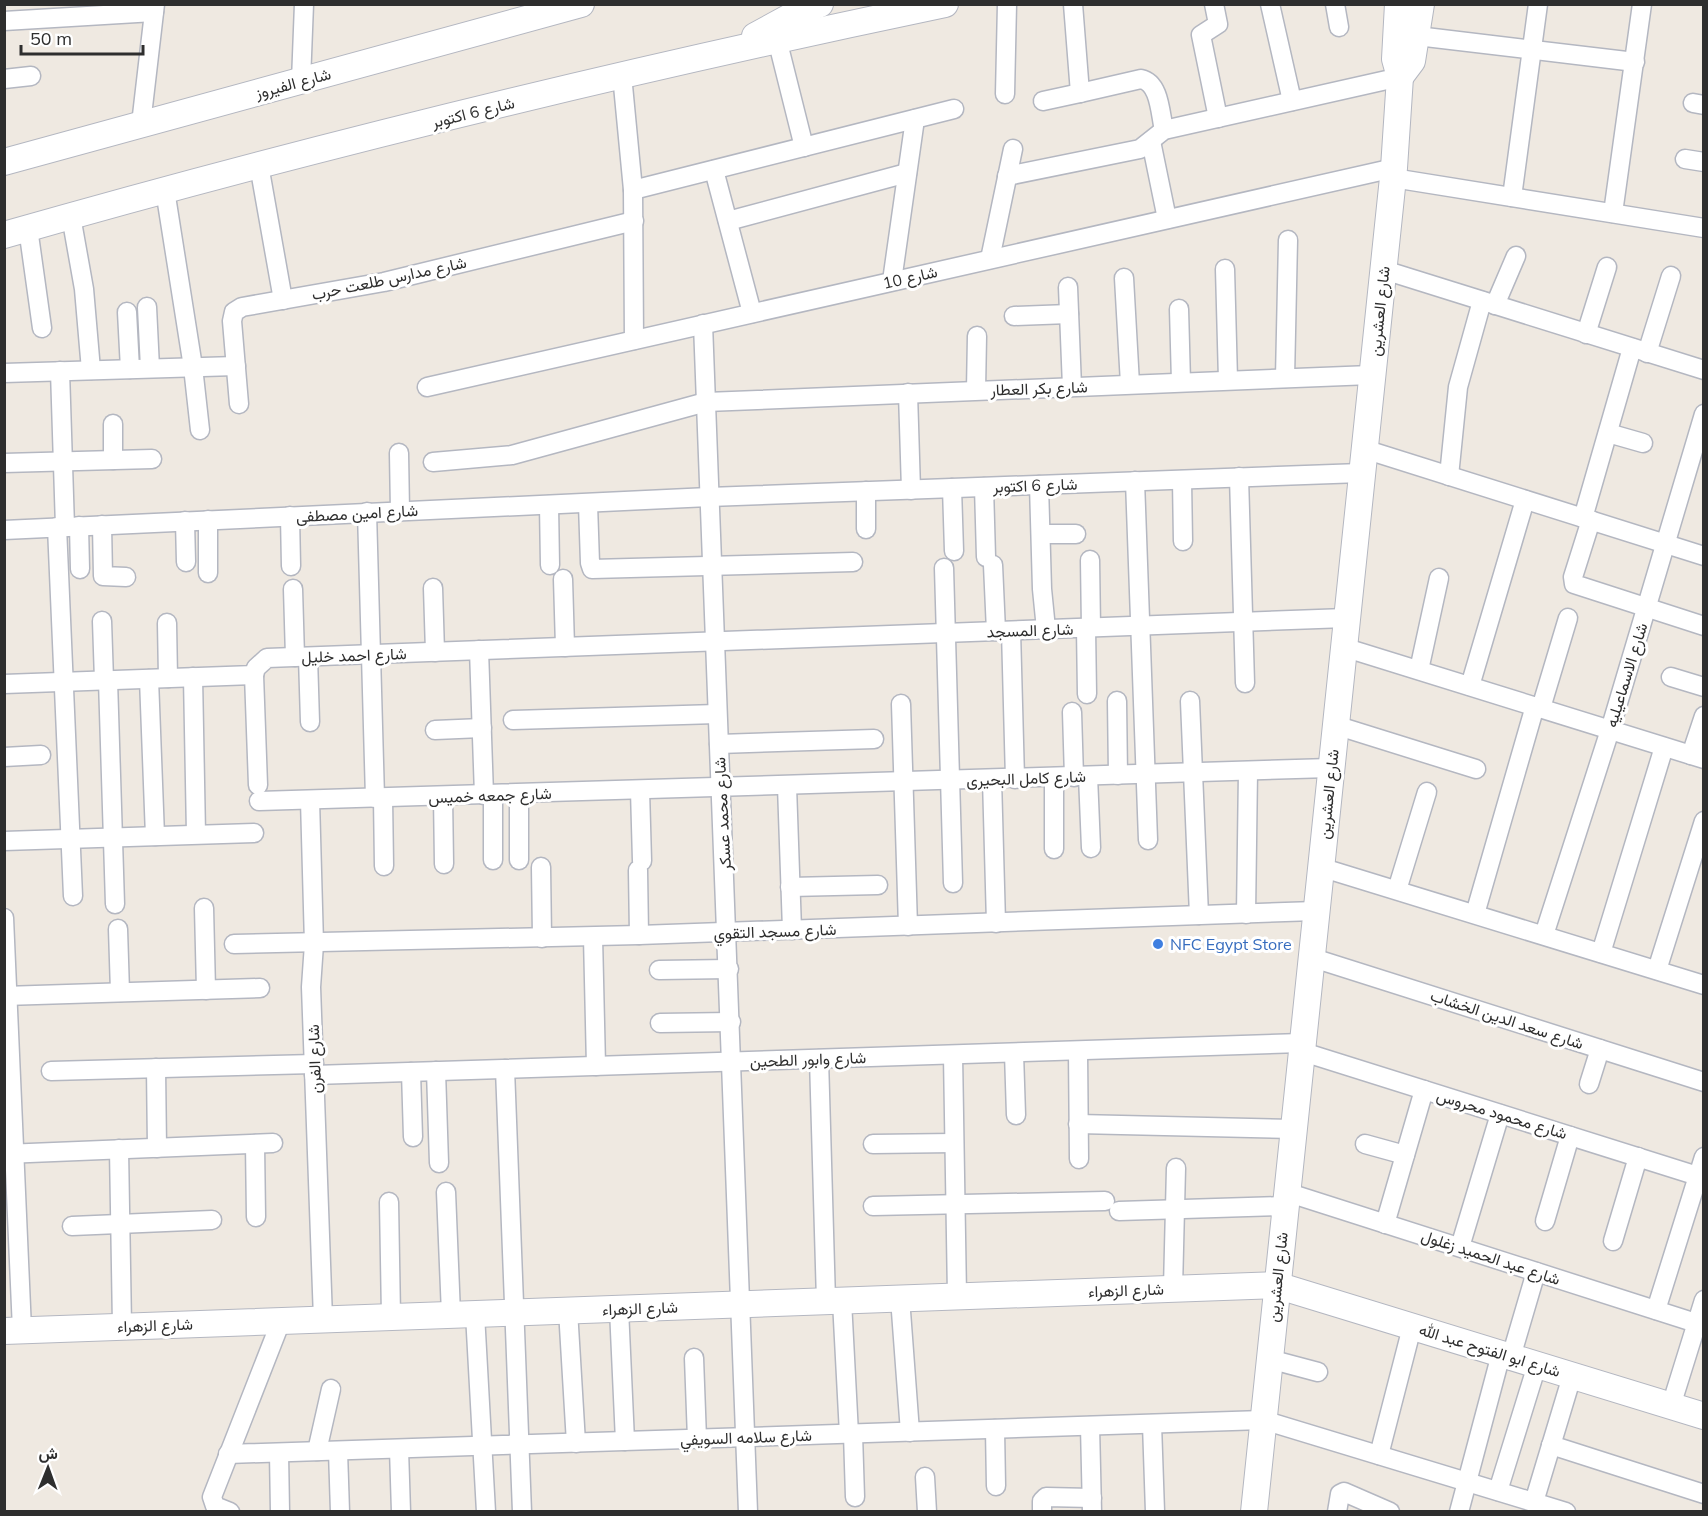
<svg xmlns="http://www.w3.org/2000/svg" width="1708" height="1516" viewBox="0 0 1708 1516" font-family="Mulish,Vazirmatn,sans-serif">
<rect width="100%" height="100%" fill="#efe9e1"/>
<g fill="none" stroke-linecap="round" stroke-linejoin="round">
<defs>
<g id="street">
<path d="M 1073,4 L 1080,93 L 1141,79 C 1160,83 1160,113 1164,130"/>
<path d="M 1214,4 L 1218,24 L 1201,35 L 1218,118"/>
<path d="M 1270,4 L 1292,101"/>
<path d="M 1335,4 L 1339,27"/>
<path d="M 4,21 L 154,12"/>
<path d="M 1417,36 L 1635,62"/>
<path d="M 777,39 L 804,147"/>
<path d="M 622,75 L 633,190 L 634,340"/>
<path d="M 4,79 L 31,76"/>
<path d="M 301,81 L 304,4"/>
<path d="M 1005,94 L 1007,4"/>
<path d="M 1043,101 L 1080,93"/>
<path d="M 1693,103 L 1704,105"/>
<path d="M 141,124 L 155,4"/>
<path d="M 1151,141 L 1167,219"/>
<path d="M 1685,159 L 1704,162"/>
<path d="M 259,165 L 283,300"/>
<path d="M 714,170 L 752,313"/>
<path d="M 1007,176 L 1140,149 L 1164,130 L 1400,77"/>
<path d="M 1393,178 L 1704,228"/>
<path d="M 165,190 L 193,367 L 200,430"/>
<path d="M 633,190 L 954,109"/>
<path d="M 1512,197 L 1538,4"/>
<path d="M 1613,213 L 1642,4"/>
<path d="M 71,216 L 84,289 L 91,370"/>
<path d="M 728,221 L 907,173"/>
<path d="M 28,228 L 42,328"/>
<path d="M 990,259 L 1013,149"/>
<path d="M 1225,269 L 1228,380"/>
<path d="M 1384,270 L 1704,370"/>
<path d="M 1124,278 L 1130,384"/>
<path d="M 892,281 L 915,119"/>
<path d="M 1068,287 L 1072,387"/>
<path d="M 1495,305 L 1516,256"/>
<path d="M 147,307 L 150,368"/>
<path d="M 1179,309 L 1181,382"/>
<path d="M 127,312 L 130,369"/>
<path d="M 1014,316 L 1069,314"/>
<path d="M 703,324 L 748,1512"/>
<path d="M 1586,334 L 1607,267"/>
<path d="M 1647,353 L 1671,276"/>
<path d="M 60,371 L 65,527"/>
<path d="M 4,373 L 236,366"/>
<path d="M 1285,378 L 1288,240"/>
<path d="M 427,387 L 1394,168"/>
<path d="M 976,390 L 977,336"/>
<path d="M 908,393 L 911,490"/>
<path d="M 239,404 L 232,321 L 234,312 L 242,307 L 384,282 L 634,221"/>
<path d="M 1608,433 L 1643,443"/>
<path d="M 1364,449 L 1704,556"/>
<path d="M 399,453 L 400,511"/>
<path d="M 113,460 L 113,424"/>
<path d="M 433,462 L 512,455 L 706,402 L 1371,375"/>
<path d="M 4,463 L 152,459"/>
<path d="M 1449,476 L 1458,387 L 1482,301"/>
<path d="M 1239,477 L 1245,683"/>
<path d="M 1182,480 L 1183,541"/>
<path d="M 1135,481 L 1148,840"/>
<path d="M 1039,485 L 1042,589 L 1046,629"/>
<path d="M 984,487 L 986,557"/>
<path d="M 952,488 L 954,551"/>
<path d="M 866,491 L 866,529"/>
<path d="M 588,504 L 590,563 L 592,569 L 853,562"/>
<path d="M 549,505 L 550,565"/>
<path d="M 367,512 L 375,798"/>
<path d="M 290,516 L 291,566"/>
<path d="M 1583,518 L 1632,348"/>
<path d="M 208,520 L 208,573"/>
<path d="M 1591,520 L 1573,577 L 1574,584 L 1704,626"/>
<path d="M 185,521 L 186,562"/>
<path d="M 102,525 L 103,576 L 126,577"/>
<path d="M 79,526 L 80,569"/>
<path d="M 57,527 L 73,896"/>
<path d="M 4,530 L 709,497 L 1361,473"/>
<path d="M 1041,534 L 1076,534"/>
<path d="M 1090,560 L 1091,628"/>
<path d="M 993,565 L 996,631"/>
<path d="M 944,568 L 953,883"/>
<path d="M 563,579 L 565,647"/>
<path d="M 433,588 L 435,652"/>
<path d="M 293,589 L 295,657"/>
<path d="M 102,621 L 104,680"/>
<path d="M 167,623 L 168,678"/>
<path d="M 1086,628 L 1087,694"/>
<path d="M 1011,631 L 1015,779"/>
<path d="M 1343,647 L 1704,759"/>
<path d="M 479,650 L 484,795"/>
<path d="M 308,657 L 310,722"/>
<path d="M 1419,670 L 1439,578"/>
<path d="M 254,675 L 258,785"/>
<path d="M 193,677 L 196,834"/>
<path d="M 1671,677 L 1704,687"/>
<path d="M 149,679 L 155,836"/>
<path d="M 108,680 L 115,904"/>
<path d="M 4,684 L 254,675 L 256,668 L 267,658 L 1346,618"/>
<path d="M 1470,686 L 1525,500"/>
<path d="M 1117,701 L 1118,775"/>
<path d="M 1190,701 L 1199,915"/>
<path d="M 901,704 L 908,926"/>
<path d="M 1541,708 L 1568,618"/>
<path d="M 1072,712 L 1074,777"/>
<path d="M 513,720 L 717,714"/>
<path d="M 1335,725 L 1476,769"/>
<path d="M 435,730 L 482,728"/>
<path d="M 719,744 L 874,739"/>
<path d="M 1691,755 L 1704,716"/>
<path d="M 4,757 L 41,755"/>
<path d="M 1088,776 L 1091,848"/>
<path d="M 1054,777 L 1054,849"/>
<path d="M 992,779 L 996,923"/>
<path d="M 787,786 L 792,930"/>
<path d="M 640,790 L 642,861"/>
<path d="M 519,794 L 519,860"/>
<path d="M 493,795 L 493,860"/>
<path d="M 443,796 L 444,864"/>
<path d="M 383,798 L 384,866"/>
<path d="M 310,800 L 314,944 L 311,987 L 323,1319"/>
<path d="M 259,801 L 1330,768"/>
<path d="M 4,841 L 254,833"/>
<path d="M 541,867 L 542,938"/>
<path d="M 1320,867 L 1704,985"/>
<path d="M 638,870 L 639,935"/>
<path d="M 790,887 L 878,885"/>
<path d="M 1397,890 L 1427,792"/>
<path d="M 204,908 L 206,990"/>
<path d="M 1246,914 L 1248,771"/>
<path d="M 1475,914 L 1535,706"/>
<path d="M 4,918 L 22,1330"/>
<path d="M 118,929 L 120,992"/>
<path d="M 1544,935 L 1610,730 L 1704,414"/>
<path d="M 593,937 L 596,1066"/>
<path d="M 234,944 L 639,935 L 1315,911"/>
<path d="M 1601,953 L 1664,747"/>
<path d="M 1310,957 L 1704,1082"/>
<path d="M 659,970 L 729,969"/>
<path d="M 1657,970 L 1704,821"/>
<path d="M 4,996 L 260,988"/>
<path d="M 660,1023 L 731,1022"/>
<path d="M 1078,1051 L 1079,1159"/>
<path d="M 1300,1051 L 1704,1178"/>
<path d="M 1014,1053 L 1016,1115"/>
<path d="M 953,1055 L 957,1296"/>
<path d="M 819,1059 L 826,1301"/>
<path d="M 156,1068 L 157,1148"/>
<path d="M 505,1069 L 522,1512"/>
<path d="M 51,1071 L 314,1064"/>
<path d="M 436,1071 L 439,1163"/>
<path d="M 411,1072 L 413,1137"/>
<path d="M 314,1075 L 1301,1043"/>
<path d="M 1589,1084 L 1600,1049"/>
<path d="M 1078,1124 L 1293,1129"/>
<path d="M 255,1144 L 256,1217"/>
<path d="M 873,1144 L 954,1143"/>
<path d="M 1365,1144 L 1405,1155"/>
<path d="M 119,1149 L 122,1326"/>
<path d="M 5,1154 L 273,1143"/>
<path d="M 446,1192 L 451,1314"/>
<path d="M 1286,1192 L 1696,1323"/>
<path d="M 389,1202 L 391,1316"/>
<path d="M 873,1206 L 1105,1201"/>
<path d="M 1119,1211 L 1284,1206"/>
<path d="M 1545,1221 L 1570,1136"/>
<path d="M 1385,1224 L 1424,1090"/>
<path d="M 72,1226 L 212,1220"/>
<path d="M 1613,1241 L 1638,1157"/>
<path d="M 1460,1247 L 1500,1114"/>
<path d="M 1173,1288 L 1176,1168"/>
<path d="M 900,1298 L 910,1432"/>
<path d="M 842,1301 L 849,1434"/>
<path d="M 619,1309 L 625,1441"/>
<path d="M 568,1310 L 576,1443"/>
<path d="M 1656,1310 L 1704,1157"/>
<path d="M 475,1314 L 486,1512"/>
<path d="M 1511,1357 L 1536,1272"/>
<path d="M 694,1358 L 697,1439"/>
<path d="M 1269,1359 L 1318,1372"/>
<path d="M 1671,1406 L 1704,1300"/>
<path d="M 1152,1424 L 1155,1512"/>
<path d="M 1090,1426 L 1092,1512"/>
<path d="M 995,1429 L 996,1486"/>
<path d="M 853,1434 L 855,1497"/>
<path d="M 1551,1445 L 1704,1494"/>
<path d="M 399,1449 L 401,1512"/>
<path d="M 317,1451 L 331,1389"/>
<path d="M 338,1451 L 340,1512"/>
<path d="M 279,1453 L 280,1512"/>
<path d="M 228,1454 L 1263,1420 L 1566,1512"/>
<path d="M 1379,1455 L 1412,1327"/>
<path d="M 925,1477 L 927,1512"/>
<path d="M 1498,1491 L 1537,1365"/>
<path d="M 1534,1502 L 1572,1376"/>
<path d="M 230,1512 L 215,1506 L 212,1497 L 281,1321"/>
<path d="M 1042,1512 L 1042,1501 L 1046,1497 L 1092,1498"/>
<path d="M 1337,1512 L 1340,1494 L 1344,1492 L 1390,1512"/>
<path d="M 1459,1512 L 1501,1354"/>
</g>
<g id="secondary">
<path d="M 755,36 L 799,12 L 820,4"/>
<path d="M 1400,77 L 1412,61 L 1421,4"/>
<path d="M 4,162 L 581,4"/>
<path d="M 4,235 C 315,146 629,70 945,4"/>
<path d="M 4,1331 L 1276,1285 L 1704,1416"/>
<path d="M 1254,1512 L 1394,168 L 1400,77 L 1395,59 L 1398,4"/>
</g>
</defs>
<!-- street casing -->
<use href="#street" stroke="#b4b7c1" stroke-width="21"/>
<!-- secondary casing -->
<use href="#secondary" stroke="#b4b7c1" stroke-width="28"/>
<!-- street -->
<use href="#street" stroke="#fff" stroke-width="18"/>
<!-- secondary -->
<use href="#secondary" stroke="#fff" stroke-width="26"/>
</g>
<!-- markers -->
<circle fill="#3f7fe0" stroke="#fff" stroke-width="2" cx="1158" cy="944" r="6"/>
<g text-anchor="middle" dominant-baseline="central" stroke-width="6" stroke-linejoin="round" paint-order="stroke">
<!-- street labels -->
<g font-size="16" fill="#2e2e2e" stroke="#fff">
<text transform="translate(293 83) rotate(-15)">شارع الفيروز</text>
<text transform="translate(473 112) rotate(-14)">شارع 6 اكتوبر</text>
<text transform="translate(910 277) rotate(-13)">شارع 10</text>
<text transform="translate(389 278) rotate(-12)">شارع مدارس طلعت حرب</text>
<text transform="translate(1379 311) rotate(-84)">شارع العشرين</text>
<text transform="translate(1039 388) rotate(-2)">شارع بكر العطار</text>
<text transform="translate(1035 485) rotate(-2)">شارع 6 اكتوبر</text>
<text transform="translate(357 513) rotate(-3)">شارع امين مصطفى</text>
<text transform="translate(1030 630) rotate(-2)">شارع المسجد</text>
<text transform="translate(354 655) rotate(-2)">شارع احمد خليل</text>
<text transform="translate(1626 675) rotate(-73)">شارع الاسماعيليه</text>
<text transform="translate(1026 778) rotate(-2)">شارع كامل البحيرى</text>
<text transform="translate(1328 794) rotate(-84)">شارع العشرين</text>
<text transform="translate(490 795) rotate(-2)">شارع جمعه خميس</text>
<text transform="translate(722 814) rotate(-93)">شارع محمد عسكر</text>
<text transform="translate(775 931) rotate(-2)">شارع مسجد التقوي</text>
<text transform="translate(1507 1019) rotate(18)">شارع سعد الدين الخشاب</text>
<text transform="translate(314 1059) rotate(-92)">شارع الفرن</text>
<text transform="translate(808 1059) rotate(-2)">شارع وابور الطحين</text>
<text transform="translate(1502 1114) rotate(17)">شارع محمود محروس</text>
<text transform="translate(1491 1257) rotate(18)">شارع عبد الحميد زغلول</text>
<text transform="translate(1277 1277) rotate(-84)">شارع العشرين</text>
<text transform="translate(1126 1290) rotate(-2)">شارع الزهراء</text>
<text transform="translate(640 1308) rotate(-2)">شارع الزهراء</text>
<text transform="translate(155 1325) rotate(-2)">شارع الزهراء</text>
<text transform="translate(1490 1350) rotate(17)">شارع ابو الفتوح عبد الله</text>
<text transform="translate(746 1437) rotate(-2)">شارع سلامه السويفي</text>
</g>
<!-- shop labels -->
<g font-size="16" fill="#366cbe" stroke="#fff" text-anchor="start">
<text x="1170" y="944">NFC Egypt Store</text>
</g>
</g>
<!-- border -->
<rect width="1708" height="1516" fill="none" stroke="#2e2e2e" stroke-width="12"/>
<!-- north arrow -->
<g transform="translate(48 1468) rotate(1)" stroke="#ffffff" stroke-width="4.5" paint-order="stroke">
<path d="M0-4.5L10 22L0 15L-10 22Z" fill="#2e2e2e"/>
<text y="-9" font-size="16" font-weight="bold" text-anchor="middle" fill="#2e2e2e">ش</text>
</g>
<!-- scale -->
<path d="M21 45v9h122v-9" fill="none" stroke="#2e2e2e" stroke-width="3"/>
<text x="30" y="45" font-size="18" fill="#2e2e2e" stroke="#ffffff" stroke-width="4.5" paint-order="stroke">50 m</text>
</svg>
